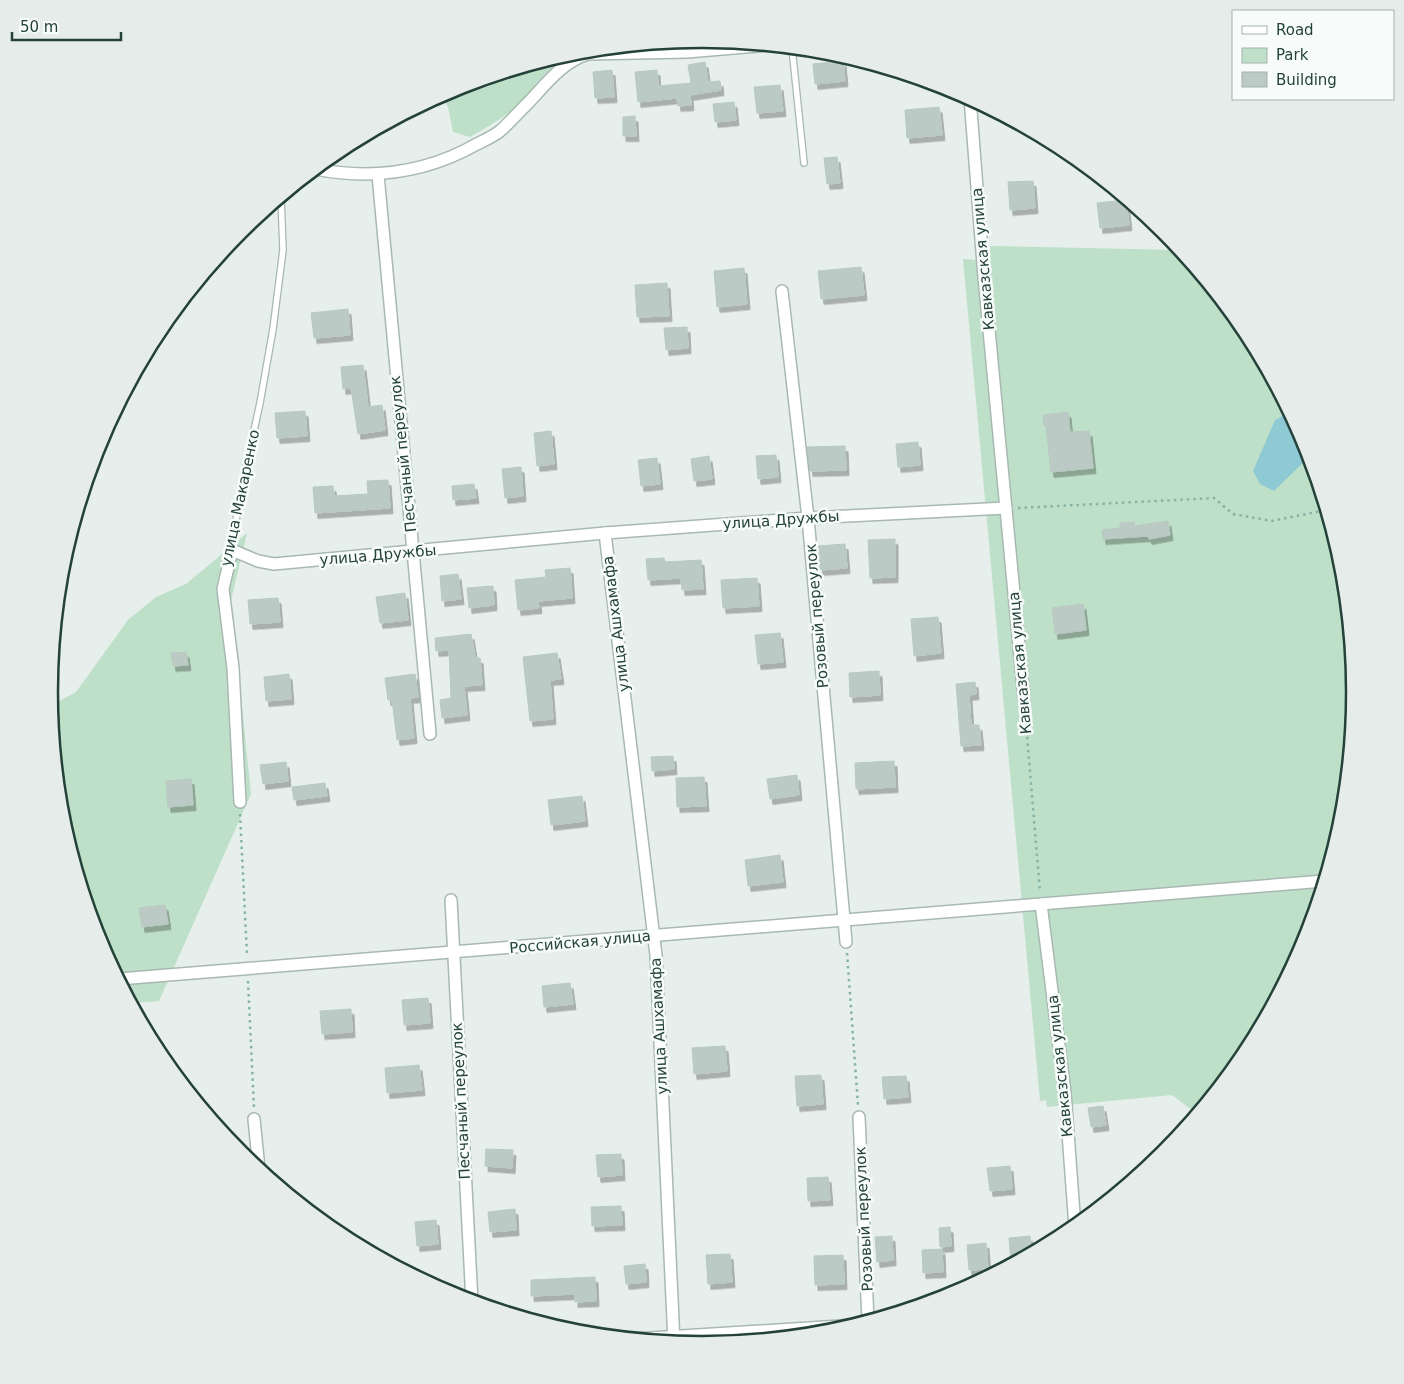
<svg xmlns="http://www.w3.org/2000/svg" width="1404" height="1384" viewBox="0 0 1404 1384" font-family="'DejaVu Sans',sans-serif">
<defs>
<filter id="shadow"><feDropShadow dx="3" dy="5.5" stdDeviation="0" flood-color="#0004"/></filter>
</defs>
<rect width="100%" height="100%" fill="#e6efeb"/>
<!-- green -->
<g fill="#bfe0c8">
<path d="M 576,51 C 547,86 509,116 470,137 L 453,132 L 448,107 L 441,95 L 452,88 Z"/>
<path d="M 990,246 L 1180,250 L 1245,329 L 1306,442 L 1343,565 L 1355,692 L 1343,820 L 1305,942 L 1245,1055 L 1197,1114 L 1172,1095 L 1047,1107 L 1046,1100 L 1040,1101 L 963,259 L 990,261 Z"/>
<path d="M 247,533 L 231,600 L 251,794 L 159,1001 L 131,1003 L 98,942 L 61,819 L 50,706 L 76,692 L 128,620 L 156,597 L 186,584 Z"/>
</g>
<!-- water -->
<path fill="#8ec9d4" d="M 1290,412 L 1306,442 L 1310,456 L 1274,491 L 1260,484 L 1253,471 L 1275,420 Z"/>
<!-- building -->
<g fill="#bbcac4" stroke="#b8c9c2" filter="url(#shadow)">
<path d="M 843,61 L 845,81 L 815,84 L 813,64 Z"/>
<path d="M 705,62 L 708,82 L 720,81 L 721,90 L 690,95 L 691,105 L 678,106 L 677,98 L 638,102 L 635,72 L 657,70 L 658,86 L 691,83 L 688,65 Z"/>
<path d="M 612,70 L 614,97 L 595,98 L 593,72 Z"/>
<path d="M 780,85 L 783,111 L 757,113 L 754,87 Z"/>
<path d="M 734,102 L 736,120 L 715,122 L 713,104 Z"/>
<path d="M 939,107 L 942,135 L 907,138 L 905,110 Z"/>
<path d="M 635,116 L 636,136 L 623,136 L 623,117 Z"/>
<path d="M 837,157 L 840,183 L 827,184 L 824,158 Z"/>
<path d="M 1033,181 L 1035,208 L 1010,210 L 1008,182 Z"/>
<path d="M 1126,200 L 1129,225 L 1100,228 L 1097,203 Z"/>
<path d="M 861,267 L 864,295 L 821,299 L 818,271 Z"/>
<path d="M 744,268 L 747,304 L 717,307 L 714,271 Z"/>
<path d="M 667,283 L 669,316 L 637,317 L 635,285 Z"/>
<path d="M 348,309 L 350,335 L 314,338 L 311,313 Z"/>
<path d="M 687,327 L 688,348 L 666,350 L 664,328 Z"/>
<path d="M 363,365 L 368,407 L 382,405 L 385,430 L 358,434 L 351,388 L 343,389 L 341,367 Z"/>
<path d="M 305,411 L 307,436 L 277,438 L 275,413 Z"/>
<path d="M 1068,412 L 1070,432 L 1089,431 L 1093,468 L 1051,472 L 1046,426 L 1044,426 L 1043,415 Z"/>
<path d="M 551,431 L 554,464 L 537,466 L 534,433 Z"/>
<path d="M 918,442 L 920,465 L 898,467 L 896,444 Z"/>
<path d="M 845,446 L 846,470 L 810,471 L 807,447 Z"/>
<path d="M 776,455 L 778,477 L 758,479 L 756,456 Z"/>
<path d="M 709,456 L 712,479 L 694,481 L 691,459 Z"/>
<path d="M 657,458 L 660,484 L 641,486 L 638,460 Z"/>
<path d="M 521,467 L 523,496 L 505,498 L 502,469 Z"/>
<path d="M 388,480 L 390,508 L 315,513 L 313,487 L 333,486 L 334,496 L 368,494 L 367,481 Z"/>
<path d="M 474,484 L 476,498 L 453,500 L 452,486 Z"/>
<path d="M 1168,521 L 1170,535 L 1149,539 L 1148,536 L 1103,539 L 1102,530 L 1120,528 L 1120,523 L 1134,522 L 1134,526 Z"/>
<path d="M 895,539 L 895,577 L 870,578 L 868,540 Z"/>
<path d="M 845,544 L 847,568 L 820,570 L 818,546 Z"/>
<path d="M 664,558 L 665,562 L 701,560 L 703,589 L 682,590 L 681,578 L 648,580 L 646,559 Z"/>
<path d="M 570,568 L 572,598 L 538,601 L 539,608 L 518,610 L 515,580 L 546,577 L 545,570 Z"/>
<path d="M 458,574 L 461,599 L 442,601 L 440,576 Z"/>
<path d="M 757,578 L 759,606 L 723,608 L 721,580 Z"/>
<path d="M 493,586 L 494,605 L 469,608 L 467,588 Z"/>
<path d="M 405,593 L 408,620 L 380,623 L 376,597 Z"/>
<path d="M 278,598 L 280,622 L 250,624 L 248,600 Z"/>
<path d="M 1083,604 L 1086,630 L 1055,634 L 1052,608 Z"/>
<path d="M 938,617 L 941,653 L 914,656 L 911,619 Z"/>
<path d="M 780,633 L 783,662 L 758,664 L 755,635 Z"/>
<path d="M 471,634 L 475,658 L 480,658 L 482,685 L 464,686 L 467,715 L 442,718 L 440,700 L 451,698 L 449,650 L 436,651 L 435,638 Z"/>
<path d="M 186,652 L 188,665 L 173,666 L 171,653 Z"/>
<path d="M 557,653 L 561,679 L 550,680 L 553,719 L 530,721 L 523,657 Z"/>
<path d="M 879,671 L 880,695 L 850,697 L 849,673 Z"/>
<path d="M 289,674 L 291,699 L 266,701 L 264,677 Z"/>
<path d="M 415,674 L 418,697 L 410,698 L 414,738 L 397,740 L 392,700 L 388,700 L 385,678 Z"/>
<path d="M 975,682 L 976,694 L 969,695 L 971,725 L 979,725 L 981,745 L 961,746 L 956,684 Z"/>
<path d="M 673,756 L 674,769 L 652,771 L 651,757 Z"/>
<path d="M 894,761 L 895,787 L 856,789 L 855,763 Z"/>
<path d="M 286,762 L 288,781 L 263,784 L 260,765 Z"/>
<path d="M 797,775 L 799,795 L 770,799 L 767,779 Z"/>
<path d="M 704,777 L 706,806 L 677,807 L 676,778 Z"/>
<path d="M 191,779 L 193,805 L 168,807 L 166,781 Z"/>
<path d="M 325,783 L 327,796 L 294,800 L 292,787 Z"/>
<path d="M 582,796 L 585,821 L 551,825 L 548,800 Z"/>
<path d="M 780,855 L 783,882 L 748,886 L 745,860 Z"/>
<path d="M 165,905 L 168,924 L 142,927 L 139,908 Z"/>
<path d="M 570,983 L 573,1004 L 544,1007 L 542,986 Z"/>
<path d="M 428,998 L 430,1023 L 404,1025 L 402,1000 Z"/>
<path d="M 351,1009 L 352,1032 L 322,1034 L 320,1011 Z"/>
<path d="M 725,1046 L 727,1071 L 694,1074 L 692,1048 Z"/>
<path d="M 419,1065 L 422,1090 L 387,1093 L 385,1068 Z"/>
<path d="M 821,1075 L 823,1104 L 797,1106 L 795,1076 Z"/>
<path d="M 906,1076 L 908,1097 L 884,1099 L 882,1077 Z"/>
<path d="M 1103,1106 L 1106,1125 L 1091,1127 L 1088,1108 Z"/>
<path d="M 486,1149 L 513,1150 L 512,1168 L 485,1166 Z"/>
<path d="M 621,1154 L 622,1175 L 598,1177 L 596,1155 Z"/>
<path d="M 1010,1166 L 1012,1189 L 990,1191 L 987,1168 Z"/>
<path d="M 828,1177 L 830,1200 L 808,1201 L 807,1178 Z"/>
<path d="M 621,1206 L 622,1225 L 592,1226 L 591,1207 Z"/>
<path d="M 515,1209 L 516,1230 L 490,1232 L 488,1212 Z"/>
<path d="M 436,1220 L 438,1244 L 417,1246 L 415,1222 Z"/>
<path d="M 950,1227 L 951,1246 L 940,1247 L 939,1228 Z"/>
<path d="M 892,1236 L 893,1260 L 877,1262 L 875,1237 Z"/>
<path d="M 1030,1236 L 1031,1253 L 1011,1264 L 1009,1238 Z"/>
<path d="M 986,1243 L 988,1269 L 969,1270 L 967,1245 Z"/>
<path d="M 942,1249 L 943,1272 L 923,1273 L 922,1250 Z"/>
<path d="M 730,1254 L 732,1282 L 708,1284 L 706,1255 Z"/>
<path d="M 843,1255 L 844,1284 L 815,1285 L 814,1256 Z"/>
<path d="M 645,1264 L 646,1282 L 626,1284 L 624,1266 Z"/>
<path d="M 595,1277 L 596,1301 L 575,1302 L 575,1294 L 531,1296 L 531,1280 Z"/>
</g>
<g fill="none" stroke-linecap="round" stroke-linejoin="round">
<defs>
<g id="service">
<path d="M 792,48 L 804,163"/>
<path d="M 232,550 L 239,499 L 260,403 L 273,329 L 283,250 L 281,196"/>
</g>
<g id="minor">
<path d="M 970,98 L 984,277 L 1024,699"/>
<path d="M 315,169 C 372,180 426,173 477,144 C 485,140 494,136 500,131 C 509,123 517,114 525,106 C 544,87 561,62 588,54 L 687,52 L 770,45"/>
<path d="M 378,175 L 430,734"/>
<path d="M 782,291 L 808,518 L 846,942"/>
<path d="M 605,533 L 656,955 L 674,1342"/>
<path d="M 240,802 L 233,668 L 223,589 L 232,550 L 258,561 L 274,564 L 605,533 L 808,518 L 1006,508"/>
<path d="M 451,900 L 472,1302"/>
<path d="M 1041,904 L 1065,1093 L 1075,1227"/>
<path d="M 119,979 L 1324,881"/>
<path d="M 859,1117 L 868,1321"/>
<path d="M 254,1119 L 259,1169"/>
<path d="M 634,1339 L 856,1325"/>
</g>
</defs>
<!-- service casing -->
<use href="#service" stroke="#a8b8b2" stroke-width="8"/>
<!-- minor casing -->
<use href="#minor" stroke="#a8b8b2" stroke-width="14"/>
<!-- path -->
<g stroke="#86b3a5" stroke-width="2.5" stroke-dasharray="2.5 4" stroke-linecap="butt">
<path d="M 1018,508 L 1214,498 L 1233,514 L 1272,521 L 1326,510"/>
<path d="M 1025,711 L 1040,892"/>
<path d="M 240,814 L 247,955"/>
<path d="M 847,953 L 858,1105"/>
<path d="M 248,981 L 254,1108"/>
</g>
<!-- service -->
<use href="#service" stroke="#fff" stroke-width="5.5"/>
<!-- minor -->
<use href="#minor" stroke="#fff" stroke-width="11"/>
</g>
<g text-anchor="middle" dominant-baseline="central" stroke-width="5" stroke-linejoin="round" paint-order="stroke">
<!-- street labels -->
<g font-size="15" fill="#24423a" stroke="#f7fbf9">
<text transform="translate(983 259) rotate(-95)">Кавказcкая улица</text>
<text transform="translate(403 454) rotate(-96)">Песчаный переулок</text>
<text transform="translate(240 498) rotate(-78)">улица Макаренко</text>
<text transform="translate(781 520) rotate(-4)">улица Дружбы</text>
<text transform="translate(378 555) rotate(-5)">улица Дружбы</text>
<text transform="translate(817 616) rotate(-95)">Розовый переулок</text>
<text transform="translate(616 624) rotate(-97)">улица Ашхамафа</text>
<text transform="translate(1020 663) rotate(-95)">Кавказcкая улица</text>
<text transform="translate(580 942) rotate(-5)">Российская улица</text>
<text transform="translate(659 1026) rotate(-93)">улица Ашхамафа</text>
<text transform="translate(1060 1066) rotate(-96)">Кавказcкая улица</text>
<text transform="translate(461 1101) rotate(-93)">Песчаный переулок</text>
<text transform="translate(864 1219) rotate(-93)">Розовый переулок</text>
</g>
</g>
<!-- crop -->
<path d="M0 0H1404V1384H0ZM58 692a644 644 0 1 1 1288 0a644 644 0 1 1-1288 0Z" fill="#e6ecea" fill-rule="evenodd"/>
<path fill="none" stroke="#24423a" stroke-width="2.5" d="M58 692a644 644 0 1 1 1288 0a644 644 0 1 1-1288 0Z"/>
<!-- legend -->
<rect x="1232" y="10" width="162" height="90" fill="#f7fbf9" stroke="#a3b1ad"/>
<rect x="1242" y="26" width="25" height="8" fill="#ffffff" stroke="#a3b1ad"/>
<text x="1276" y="35" font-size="15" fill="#24423a">Road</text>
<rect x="1242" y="48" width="25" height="15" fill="#bfe0c8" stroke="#a3b1ad"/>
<text x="1276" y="60" font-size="15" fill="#24423a">Park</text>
<rect x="1242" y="72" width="25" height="15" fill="#bbcac4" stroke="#a3b1ad"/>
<text x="1276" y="85" font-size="15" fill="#24423a">Building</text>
<!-- scale -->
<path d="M12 32v8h109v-8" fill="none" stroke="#24423a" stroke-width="2.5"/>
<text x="20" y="32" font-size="15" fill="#24423a" stroke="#f7fbf9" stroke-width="4" paint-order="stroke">50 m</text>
</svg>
